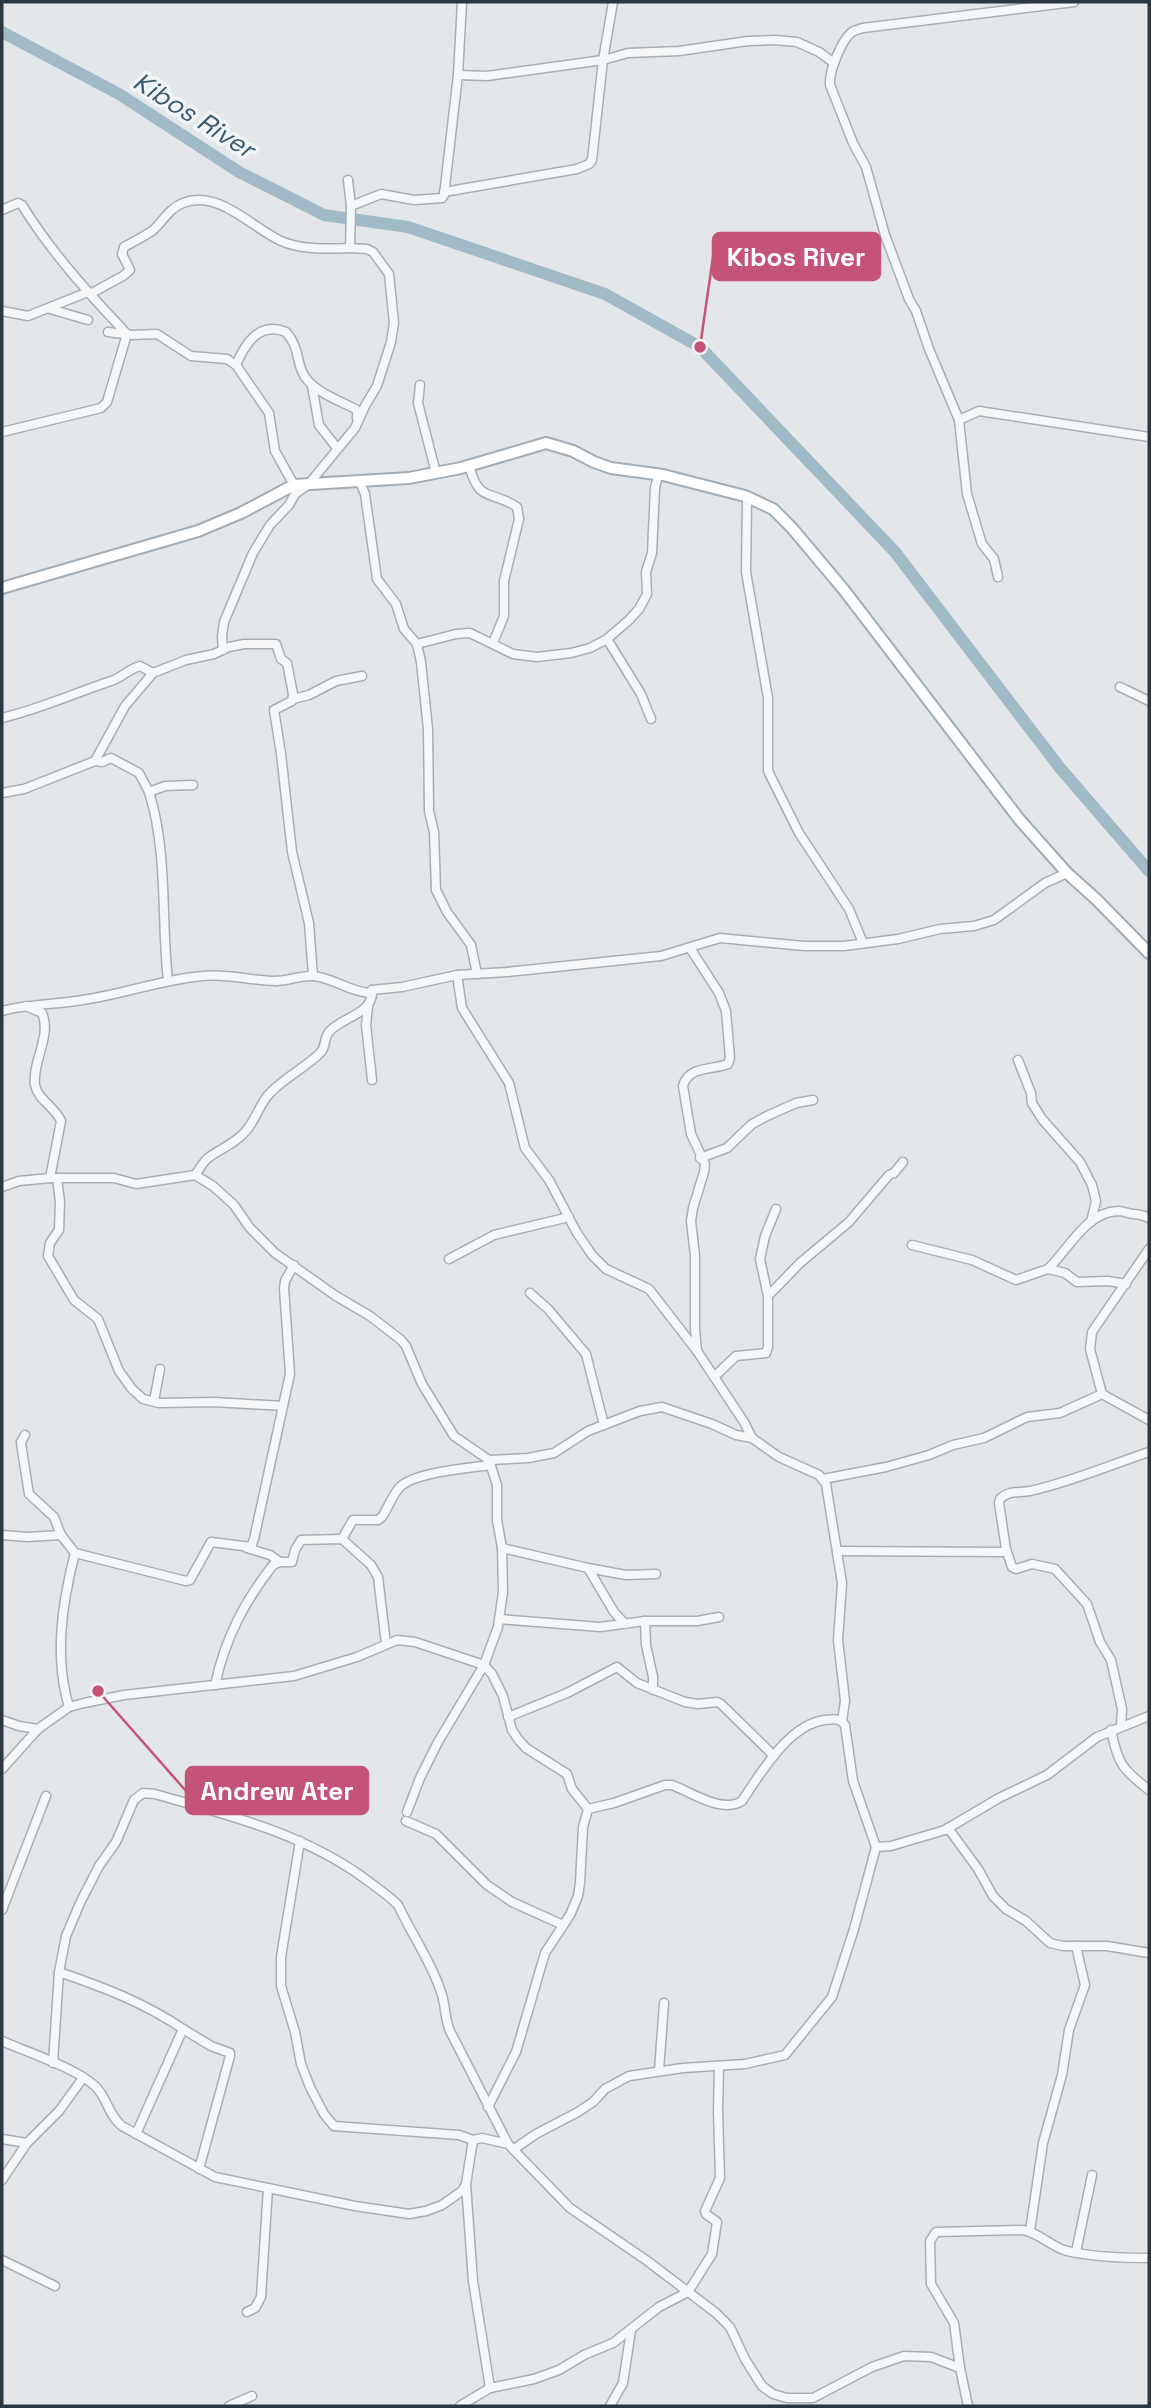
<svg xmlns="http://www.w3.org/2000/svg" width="1151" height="2408" viewBox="0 0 1151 2408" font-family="'Space Grotesk',sans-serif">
<rect width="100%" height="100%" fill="#e3e7ea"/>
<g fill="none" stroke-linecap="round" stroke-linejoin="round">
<!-- river -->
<path stroke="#a1bac7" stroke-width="12" d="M 2,32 L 119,94 L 239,172 L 324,215 L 408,227 L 605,294 L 700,347 L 895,552 L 1060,768 L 1149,871"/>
<defs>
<g id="minor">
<path d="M 458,75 L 487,76 L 603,60 L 628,53 L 679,51 L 748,41 L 775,40 L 797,42 L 819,52 L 834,63"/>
<path d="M 444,192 L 577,169 L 589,164 L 592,160 L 603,60 L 613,2"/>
<path d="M 351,206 L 381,194 L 414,200 L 442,198 L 444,195 L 458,75 L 462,2"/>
<path d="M 2,210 L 18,203 L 22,205 C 51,252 89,294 127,334"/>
<path d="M 90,294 L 123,276 L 130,270 L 122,254 L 124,247 C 133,242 143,237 152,231 C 164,221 168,209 183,203 C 218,189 251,227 281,241 C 301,250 329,249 350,248"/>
<path d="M 50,309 L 88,320"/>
<path d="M 2,311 L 28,316 L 88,292"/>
<path d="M 108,332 L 132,335 L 157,334 L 191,356 L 227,359 L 236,365 L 269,413 L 275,451 L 294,485"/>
<path d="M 236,365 C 245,344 259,321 286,332 C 301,349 295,362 305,377 C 316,393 341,401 357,410 L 357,418"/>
<path d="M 420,385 L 418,403 L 436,473"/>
<path d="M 312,386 L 319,425 L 337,448"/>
<path d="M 959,420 L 979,411 L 1149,437"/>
<path d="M 2,432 L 101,408 L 107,402 L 127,334"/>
<path d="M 469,465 C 479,504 490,489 517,507 L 519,519 L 504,581 L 504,616 L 493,643"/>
<path d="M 359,480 L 365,494 L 377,579 L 396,604 L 404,629 L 417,644 L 421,662 L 428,729 L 429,811 L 434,832 L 436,890 L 447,912 L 471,945 L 477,974"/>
<path d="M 747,499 L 746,572 L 768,698 L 768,771 L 799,833 L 849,909 L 863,943"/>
<path d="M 998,577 L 994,559 L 982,544 L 967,494 L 959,420 L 929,349 L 916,311 L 909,299 L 885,235 L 866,167 L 853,143 L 830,85 C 829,71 841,41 852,32 C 855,30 860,29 863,28 L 1074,2"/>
<path d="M 607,639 L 641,694 L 651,719"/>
<path d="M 417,644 L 456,634 L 470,633 L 513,654 L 537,657 L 571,653 L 590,648 L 607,639 L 629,620 L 639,609 L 647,594 L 646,572 L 652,553 L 655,488 L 658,475"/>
<path d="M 223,650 L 222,636 L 224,622 L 253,553 L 270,525 L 289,505 L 295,494 L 308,485 L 355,428 L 365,406 L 377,386 L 391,342 L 394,323 L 389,274 L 373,252 L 367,249 L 350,248 L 351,206 L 348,180"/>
<path d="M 1120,687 L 1149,701"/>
<path d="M 293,699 L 309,695 L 336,681 L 362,676"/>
<path d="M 2,718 C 40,709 75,693 111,681 C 122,678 128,669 140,666 L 153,673 L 186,660 L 214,654 L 229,647 L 244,644 L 276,644 L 281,659 L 287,663 L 293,694 L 292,701 L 274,710 L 281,754 L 292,852 L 309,923 L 313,976"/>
<path d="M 95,761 L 125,706 L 153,673"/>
<path d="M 2,793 L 24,789 L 95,761 L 102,762 L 111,758 L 139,773 L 149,792"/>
<path d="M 690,948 L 719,993 L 726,1011 L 730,1058 L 728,1064 C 712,1070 688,1066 683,1086 L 691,1134 L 705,1164 L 704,1172 L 693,1208 L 691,1221 L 695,1256 L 695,1329 L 697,1351"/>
<path d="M 457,975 L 462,1008 L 509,1083 L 525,1148 L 549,1180 L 577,1233 L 592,1255 L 606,1269 L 649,1289 L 697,1351 L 744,1422 L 752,1438"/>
<path d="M 168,981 C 161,919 168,852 149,792 L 165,786 L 193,785"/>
<path d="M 26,1006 L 42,1013 C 52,1036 32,1061 35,1085 C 38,1100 55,1107 61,1121 L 50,1178"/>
<path d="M 368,1006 L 366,1025 L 372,1080"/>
<path d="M 2,1011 C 26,1004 51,1005 76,1001 C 118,996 159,980 202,976 C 227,973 252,981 276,981 C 289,981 300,975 313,976 C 334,978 348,991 369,993 L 372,990 L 402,987 L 457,975 L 507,972 L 661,956 L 720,938 L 804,946 L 844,946 L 898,939 L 940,929 L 974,926 L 994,920 L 1045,883 L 1067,873"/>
<path d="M 1018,1060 L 1031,1093 L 1032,1103 L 1042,1119 L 1080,1162 L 1092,1185 L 1096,1201 L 1091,1222"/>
<path d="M 700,1158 L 727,1148 L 752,1124 L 767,1116 L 796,1103 L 813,1100"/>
<path d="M 195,1175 C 199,1170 203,1162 208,1158 C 220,1149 234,1144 244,1133 C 256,1121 259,1104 270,1093 C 285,1077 308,1066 321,1052 C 326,1046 324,1038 329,1032 C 343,1016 374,1014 372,990"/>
<path d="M 57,1178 L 60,1202 L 59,1230 L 50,1243 L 48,1256 L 74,1300 L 98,1319 L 119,1371 L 132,1389 L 143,1399 L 159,1403 L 214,1402 L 283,1406"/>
<path d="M 2,1187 L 19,1181 L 50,1178 L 114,1178 L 136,1184 L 195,1175 L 213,1186 L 234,1205 L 250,1228 L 275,1253 L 336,1296 L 370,1316 L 401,1340 L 406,1346 L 422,1384 L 454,1436 L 489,1460 L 528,1458 L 554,1453 L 588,1431 L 640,1411 L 662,1407 L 712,1424 L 736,1435 L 752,1438 L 779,1457 L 819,1475 L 826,1484 L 842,1583 L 838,1640 L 845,1701 L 842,1721"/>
<path d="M 912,1245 L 972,1260 L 1016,1280 L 1048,1269 L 1065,1273 L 1077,1282 L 1108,1281 L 1126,1284"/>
<path d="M 1149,1249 L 1092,1332 L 1090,1349 L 1102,1394 L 1149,1420"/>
<path d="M 449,1259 L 494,1235 L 569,1217"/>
<path d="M 1048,1269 C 1069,1249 1086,1212 1118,1211 C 1124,1211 1129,1214 1134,1214 C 1141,1215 1143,1215 1149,1218"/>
<path d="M 530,1293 L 548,1309 L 586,1354 L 604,1425"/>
<path d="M 768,1296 L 800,1263 L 849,1222 L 889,1175 L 894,1173 L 903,1162"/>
<path d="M 714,1377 L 736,1356 L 766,1353 L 768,1347 L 768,1296 L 760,1259 L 765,1236 L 776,1209"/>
<path d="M 154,1401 L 160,1369"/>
<path d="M 25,1435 L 21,1442 L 22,1450 L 29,1494 L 54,1517 L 61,1535"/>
<path d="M 823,1479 L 886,1467 L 929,1455 L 953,1445 L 984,1438 L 1027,1417 L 1060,1413 L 1102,1394"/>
<path d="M 2,1535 L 27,1537 L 61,1535 L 75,1553 L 186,1581 L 190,1580 L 211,1542 L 251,1547 L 254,1539 L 290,1374 L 284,1288 L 285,1281 L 294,1265"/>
<path d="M 342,1539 L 353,1520 L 378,1520 L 382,1517 C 388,1508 392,1496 399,1488 C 413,1472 470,1468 491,1465"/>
<path d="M 247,1548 L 270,1555 L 280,1562"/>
<path d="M 502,1548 L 588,1568 L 614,1612 L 625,1624"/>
<path d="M 837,1551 L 1002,1552"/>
<path d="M 588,1568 L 626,1575 L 656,1574"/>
<path d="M 499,1619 L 600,1627 L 645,1621 L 697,1621 L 719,1617"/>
<path d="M 645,1621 L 646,1645 L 653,1677 L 653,1690"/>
<path d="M 215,1685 C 225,1639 244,1602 273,1565 L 280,1562 L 292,1562 L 295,1550 L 301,1540 L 342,1539 L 371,1565 L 378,1577 L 386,1644"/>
<path d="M 69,1707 C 54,1657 62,1603 75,1553"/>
<path d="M 508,1717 L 567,1693 L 617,1667 L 637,1683 L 685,1702 L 698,1704 L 717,1702 L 721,1704 L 774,1756"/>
<path d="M 2,1720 L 19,1726 L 38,1729"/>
<path d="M 1121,1726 L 1122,1709 L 1111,1660 L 1100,1642 L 1087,1604 L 1055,1569 L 1032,1564 L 1016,1569 L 1012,1567 L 1006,1549 L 999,1503 L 1000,1499 C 1009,1490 1018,1493 1030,1491 C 1071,1482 1110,1465 1149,1452"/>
<path d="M 1111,1730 C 1118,1764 1122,1769 1149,1790"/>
<path d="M 2,1769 L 38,1729 L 69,1707 L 84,1703 L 124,1695 L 294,1676 L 357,1657 L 397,1640 L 415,1642 L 484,1665 L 492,1674 L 503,1696 L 512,1730 L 518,1739 L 526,1748 L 567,1774 L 572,1789 L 588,1809"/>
<path d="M 407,1812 L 420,1778 L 438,1742 L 484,1665 L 498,1627 L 503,1592 L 502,1548 L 497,1520 L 497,1485 L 489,1460"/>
<path d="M 406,1821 L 436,1834 L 487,1885 L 512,1902 L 563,1925"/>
<path d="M 948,1828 L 978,1869 L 993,1896 L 1006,1909 L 1026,1921 L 1050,1943 L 1063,1946 L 1107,1946 L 1149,1953"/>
<path d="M 300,1841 L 281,1957 L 281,1986 L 295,2032 L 301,2064 L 310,2087 L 324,2114 L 334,2126 L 459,2135 L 473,2140 L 482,2138 L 508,2144 L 570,2208 L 646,2260 L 716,2313 L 730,2327 L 745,2359 L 762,2386 L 773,2394 L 787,2398 L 813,2398 L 872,2367 L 904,2356 L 931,2357 L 960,2368"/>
<path d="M 2,1910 L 46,1796"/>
<path d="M 59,1972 C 103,1987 145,2003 183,2029 L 136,2134"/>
<path d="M 183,2029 L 211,2046 L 230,2053 L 230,2056 L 199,2169"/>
<path d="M 2,2041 C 27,2052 76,2068 95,2086 C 107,2097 108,2115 122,2126 L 215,2177 L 355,2206 L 409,2214 L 426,2211 L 442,2205 L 462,2191 L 466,2184 L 473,2140"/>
<path d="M 53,2063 L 59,1972 L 66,1936 L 81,1901 L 99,1866 L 116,1842 L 134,1800 L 143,1793 L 155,1794 C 228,1815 302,1833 364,1878 C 376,1887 388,1895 398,1905 C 411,1933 430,1960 440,1989 C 446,2003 444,2017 450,2031 L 508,2144"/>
<path d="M 659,2071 L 664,2003"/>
<path d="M 488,2107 L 516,2052 L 545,1953 L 570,1915 L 578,1896 L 580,1883 L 583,1827 L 588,1809 L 614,1803 L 665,1785 L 672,1785 C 691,1792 722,1814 742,1801 C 760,1774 789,1724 825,1720 C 834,1719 840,1718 845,1725 L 853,1781 L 876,1847 L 891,1846 L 945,1830 L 999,1798 L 1047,1775 L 1097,1737 L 1149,1716"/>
<path d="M 2,2139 L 27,2143 L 59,2111 L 83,2078"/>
<path d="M 514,2149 L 536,2134 L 578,2112 L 593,2102 L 605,2089 L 629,2076 L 683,2068 L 745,2064 L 785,2055 L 832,1997 L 854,1929 L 876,1847"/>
<path d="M 2,2180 L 27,2143"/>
<path d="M 466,2184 L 473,2281 L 490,2388"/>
<path d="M 1030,2231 L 1043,2143 L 1062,2075 L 1069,2030 L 1085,1985 L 1076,1946"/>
<path d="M 1076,2252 L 1092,2175"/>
<path d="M 2,2260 L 55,2286"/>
<path d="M 247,2312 L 255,2308 L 261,2297 L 268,2188"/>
<path d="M 229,2406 L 252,2396"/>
<path d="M 460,2406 L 490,2388 L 534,2379 L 559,2370 L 584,2355 L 613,2343 L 659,2307 L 688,2292 L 712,2254 L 717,2222 L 706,2214 L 705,2211 L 720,2178 L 718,2111 L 719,2066"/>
<path d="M 610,2406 L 623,2383 L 631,2330"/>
<path d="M 968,2406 L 960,2368 L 954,2323 L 931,2284 L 930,2241 L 936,2232 L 1023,2230 C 1040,2233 1051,2247 1067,2251 C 1093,2257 1123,2258 1149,2258"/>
</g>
<path id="major" d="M 2,588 L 198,531 L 241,513 L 294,485 L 409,478 L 461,468 L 546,443 L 573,451 L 594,462 L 611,468 L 663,475 L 745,496 L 773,509 L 792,528 L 844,590 L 1019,819 L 1067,873 L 1096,899 L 1149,953"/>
</defs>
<!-- minor casing -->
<use href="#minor" stroke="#a8afb4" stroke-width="11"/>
<!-- major casing -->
<use href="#major" stroke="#a3adb5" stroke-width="14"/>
<!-- minor -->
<use href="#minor" stroke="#f5f7f8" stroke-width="8"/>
<!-- major -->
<use href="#major" stroke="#fff" stroke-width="10"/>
</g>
<g text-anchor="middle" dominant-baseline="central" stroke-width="7" stroke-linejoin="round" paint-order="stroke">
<!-- water labels -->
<g font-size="26" font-style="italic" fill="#395c71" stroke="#f2f5f7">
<text transform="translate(194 115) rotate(32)">Kibos River</text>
</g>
</g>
<!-- callouts -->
<path fill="none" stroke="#c45377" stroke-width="2.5" d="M700 347L713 257M98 1691L186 1791"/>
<g fill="#c45377" stroke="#f2f5f7" stroke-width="2.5">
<circle cx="700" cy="347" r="7"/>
<circle cx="98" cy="1691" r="7"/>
</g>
<g fill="#c45377" stroke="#c45377" stroke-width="2.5">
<rect x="713" y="233" width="167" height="47" rx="7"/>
<rect x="186" y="1767" width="182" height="47" rx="7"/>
</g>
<g font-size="26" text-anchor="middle" font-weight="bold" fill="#fff">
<text x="796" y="266">Kibos River</text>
<text x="277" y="1800">Andrew Ater</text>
</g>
<!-- border -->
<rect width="1151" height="2408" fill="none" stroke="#2c3741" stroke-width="7"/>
</svg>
